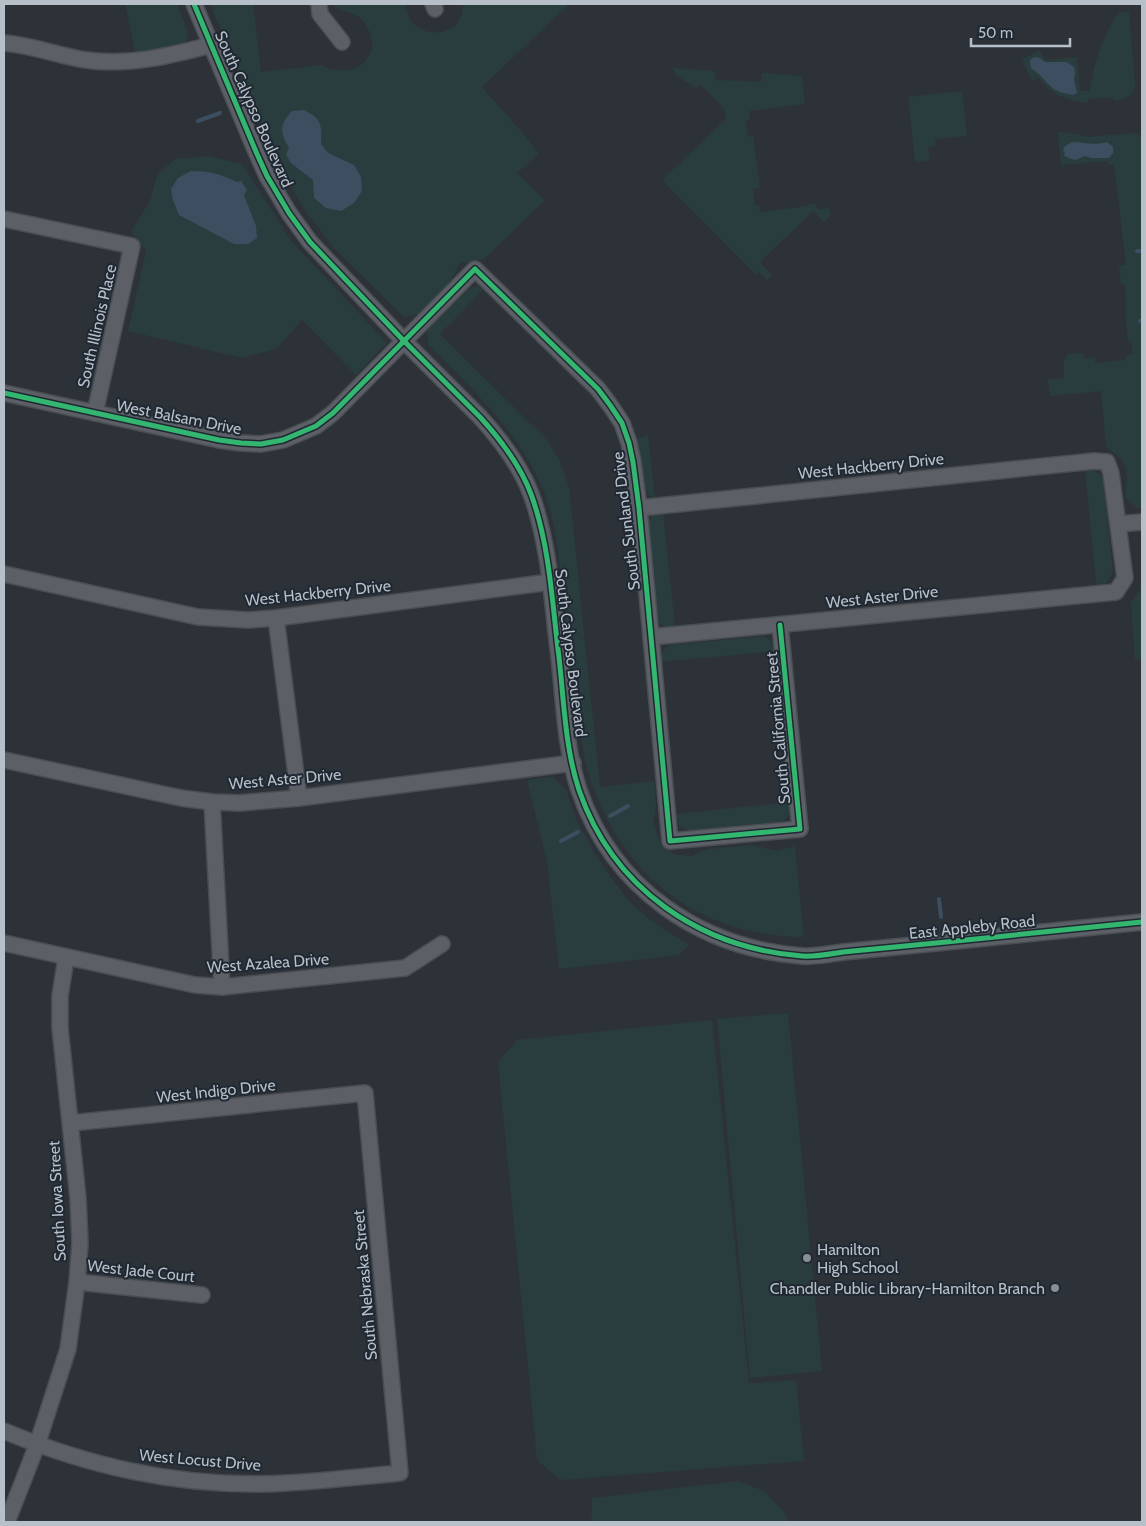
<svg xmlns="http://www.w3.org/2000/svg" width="1146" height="1526" viewBox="0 0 1146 1526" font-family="Cabin,sans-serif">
<rect width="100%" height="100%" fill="#2c3238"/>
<!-- green -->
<g fill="#2a3d3e">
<path d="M 125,4 L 177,4 L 188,32 L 186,42 L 162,49 L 135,52 Z"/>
<path d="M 210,4 L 253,4 L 261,72 L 321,65 L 333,70 L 351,70 L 364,63 L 373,49 C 371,36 369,22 356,15 C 346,10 342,13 332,4 L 405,4 C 408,41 464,43 463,4 L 569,4 L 482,87 L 526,137 L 539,154 L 517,173 L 545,200 L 483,260 L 476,260 L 460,263 L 449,283 L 419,314 L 404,317 L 334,248 L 307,213 L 282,173 Z"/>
<path d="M 1129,11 L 1135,84 C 1135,95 1125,99 1116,101 L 1112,98 L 1108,99 L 1107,97 L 1089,99 L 1087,103 C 1067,100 1050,95 1039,78 L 1032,80 L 1022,60 L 1039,50 L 1045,60 L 1077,57 L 1080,91 L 1090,91 C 1093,66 1104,33 1118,13 Z"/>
<path d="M 672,68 L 715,71 L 715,80 L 761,82 L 762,73 L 802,76 L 805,104 L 749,111 L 750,120 L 746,121 L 748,137 L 753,136 L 760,188 L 753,189 L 755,205 L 759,205 L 760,212 L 808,206 L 808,204 L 815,203 L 818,210 L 829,208 L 830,216 L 824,222 L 813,211 L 760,262 L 772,275 L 767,280 L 759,272 L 756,275 L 662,180 L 726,119 L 724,108 L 701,85 L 696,88 L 677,76 Z"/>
<path d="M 962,91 L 967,136 L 935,139 L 936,146 L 928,147 L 930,160 L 915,162 L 908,97 Z"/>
<path d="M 1063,132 L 1088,137 L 1135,133 L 1142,137 L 1142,508 L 1137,508 L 1125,496 C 1128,470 1130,463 1106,447 L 1101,391 L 1050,396 L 1048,379 L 1064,378 L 1064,360 L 1068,354 L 1083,353 L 1085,358 L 1095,357 L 1095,363 L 1126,360 L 1126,355 L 1133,354 L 1131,341 L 1128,341 L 1125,309 L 1126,308 L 1125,285 L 1121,285 L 1119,266 L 1126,265 L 1114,164 L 1108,165 L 1107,161 L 1061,165 L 1058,133 Z"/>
<path d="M 209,156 L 242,164 L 292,242 L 387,343 L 356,375 L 302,320 L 276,349 L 242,358 L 128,331 L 146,251 L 131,231 L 150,201 L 157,175 L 175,159 Z"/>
<path d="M 477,286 L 484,289 L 440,334 L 547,440 L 560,461 L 569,487 L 600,787 L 654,781 L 656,807 L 653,823 L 661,844 L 674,854 L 691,856 L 709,849 L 753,845 L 777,851 L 795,846 L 804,937 C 692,936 613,868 585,761 C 577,709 571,656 564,604 C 559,562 557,517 538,478 C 512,425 469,386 428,345 L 427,330 L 468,289 Z"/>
<path d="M 648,435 L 655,498 L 649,495 L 644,487 L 635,440 Z"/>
<path d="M 1085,470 L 1094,470 L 1103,477 L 1113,572 L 1106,583 L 1096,584 Z"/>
<path d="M 663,512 L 675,627 L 666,628 L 658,622 L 648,522 L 654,514 Z"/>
<path d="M 1142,579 L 1142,659 L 1135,660 L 1131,602 L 1140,591 Z"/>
<path d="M 764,636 L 772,642 L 775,651 L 661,662 L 662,652 L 669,645 Z"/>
<path d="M 552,777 L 566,789 L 577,822 L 598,859 L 629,902 L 653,922 L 689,945 L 678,955 L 559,969 L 547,862 L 527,780 Z"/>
<path d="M 791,802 L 791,812 L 784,821 L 692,832 L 680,827 L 676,814 Z"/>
<path d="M 788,1013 L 822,1371 L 750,1378 L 717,1019 Z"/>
<path d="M 712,1020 L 749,1383 L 796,1380 L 804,1461 L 560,1480 L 537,1460 L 498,1062 L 517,1040 Z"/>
<path d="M 738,1481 L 764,1491 L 783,1511 L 789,1522 L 591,1522 L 592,1498 Z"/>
</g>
<!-- water -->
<g fill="#3d4e60">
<path d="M 1035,57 L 1040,58 L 1045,62 L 1067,62 L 1074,67 L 1075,74 L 1074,79 L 1077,93 L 1073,95 C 1054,91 1053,90 1041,76 C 1038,73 1034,71 1031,68 L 1030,60 Z"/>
<path d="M 304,110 C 322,119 322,125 321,144 L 328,153 L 354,165 L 361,177 L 362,191 L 354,203 L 341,211 L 326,208 L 314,198 L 313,180 L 291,163 L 286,155 L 289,148 C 280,132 279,125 292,111 Z"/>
<path d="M 1072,142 C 1085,142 1094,146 1107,142 L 1113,147 L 1113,153 L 1109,158 L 1091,158 L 1085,156 L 1075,160 L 1064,156 L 1065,153 L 1063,150 L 1065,146 Z"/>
<path d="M 191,171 C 210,171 220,174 237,182 L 241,181 L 247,190 L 244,195 L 256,226 L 257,238 L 248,244 L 234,244 L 179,215 L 173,200 L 171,189 L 178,178 Z"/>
</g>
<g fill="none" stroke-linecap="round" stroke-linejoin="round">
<!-- stream -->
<g stroke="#3d4e60" stroke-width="4">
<path d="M 198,121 L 220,113"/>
<path d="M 1137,251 L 1142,251"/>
<path d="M 1140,321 L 1142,321"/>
<path d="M 610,816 L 628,806"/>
<path d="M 561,841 L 578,832"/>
<path d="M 939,899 L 941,917"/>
</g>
<defs>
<g id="minor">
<path d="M 194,4 L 257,154 L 267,176 L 289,213 L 310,242 L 404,341 L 480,417 C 501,440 520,465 531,494 C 550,546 552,603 559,657 C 564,701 565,748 579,790 C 613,889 700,948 802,956 C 815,957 830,954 843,952 C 874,949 905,946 936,943 C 1005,936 1074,929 1142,922"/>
<path d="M 319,4 L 320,14 L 342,42"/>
<path d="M 433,4 L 435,9"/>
<path d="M 4,43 C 32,45 59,56 86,60 C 129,66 169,56 211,45"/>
<path d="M 4,219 L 132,246 L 95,413"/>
<path d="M 4,393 L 219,440 L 241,443 L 261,444 L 283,440 L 316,426 L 333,413 L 475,269 L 598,389 L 610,405 L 622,423 L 629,443 L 633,462 L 639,508 L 670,841 L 800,829 L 780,625"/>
<path d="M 639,508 L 1094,461 L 1107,462 L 1111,473 L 1125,578 L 1116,592 L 651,637"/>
<path d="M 1119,524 L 1142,522"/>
<path d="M 4,574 L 198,617 L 248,620 L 276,618 L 550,582"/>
<path d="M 276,618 L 299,798"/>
<path d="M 4,760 L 181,798 L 212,802 L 240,803 L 299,798 L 573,763"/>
<path d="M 212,802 L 222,987"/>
<path d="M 4,943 L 195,985 L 222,987 L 405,968 L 442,944"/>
<path d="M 77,1282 L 202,1295"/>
<path d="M 4,1431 C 89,1466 171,1485 263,1484 C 309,1483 355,1477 400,1473 L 365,1093 L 71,1123"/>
<path d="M 7,1522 L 37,1445 L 68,1349 L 77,1282 L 80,1243 L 78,1198 L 60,1028 L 60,996 L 66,958"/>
</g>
</defs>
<!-- minor casing -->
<use href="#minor" stroke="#4a4e53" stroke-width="18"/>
<!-- minor -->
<use href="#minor" stroke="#5c6066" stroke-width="15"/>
<defs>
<g id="cycleway">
<path d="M 194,4 L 257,154 L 267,176 L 289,213 L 310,242 L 404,341 L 480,417 C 501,440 520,465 531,494 C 550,546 552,603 559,657 C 564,701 565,748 579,790 C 613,889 700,948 802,956 C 815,957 830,954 843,952 C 874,949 905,946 936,943 C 1005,936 1074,929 1142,922"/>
<path d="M 4,393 L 219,440 L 241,443 L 261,444 L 283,440 L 316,426 L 333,413 L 475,269 L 598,389 L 610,405 L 622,423 L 629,443 L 633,462 L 639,508 L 670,841 L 800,829 L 780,625"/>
</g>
</defs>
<!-- cycleway casing -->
<use href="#cycleway" stroke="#202933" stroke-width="8"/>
<!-- cycleway -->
<use href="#cycleway" stroke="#33b770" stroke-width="5"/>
</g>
<!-- markers -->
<g fill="#868e96" stroke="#202933" stroke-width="2">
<circle cx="807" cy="1258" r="5"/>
<circle cx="1055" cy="1288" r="5"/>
</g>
<g text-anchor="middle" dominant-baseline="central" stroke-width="4" stroke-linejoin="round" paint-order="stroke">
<!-- street labels -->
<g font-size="16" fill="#b7bfc8" stroke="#202933">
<text transform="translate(254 109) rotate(66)">South Calypso Boulevard</text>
<text transform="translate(97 326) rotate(-77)">South Illinois Place</text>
<text transform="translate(179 417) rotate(11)">West Balsam Drive</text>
<text transform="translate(871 466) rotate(-6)">West Hackberry Drive</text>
<text transform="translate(626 521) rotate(-97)">South Sunland Drive</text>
<text transform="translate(318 593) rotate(-6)">West Hackberry Drive</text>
<text transform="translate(882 597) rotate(-6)">West Aster Drive</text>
<text transform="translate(571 653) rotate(83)">South Calypso Boulevard</text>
<text transform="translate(778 728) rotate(-95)">South California Street</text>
<text transform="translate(285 779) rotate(-5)">West Aster Drive</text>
<text transform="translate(972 927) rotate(-6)">East Appleby Road</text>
<text transform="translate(268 963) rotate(-4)">West Azalea Drive</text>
<text transform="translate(216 1091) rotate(-6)">West Indigo Drive</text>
<text transform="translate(57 1201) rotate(-93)">South Iowa Street</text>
<text transform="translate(141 1271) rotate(6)">West Jade Court</text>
<text transform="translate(365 1285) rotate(-95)">South Nebraska Street</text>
<text transform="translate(200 1460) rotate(5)">West Locust Drive</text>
</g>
<!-- poi labels -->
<g font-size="16" fill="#b7bfc8" stroke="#202933" text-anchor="start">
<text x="817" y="1249">Hamilton<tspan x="817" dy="18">High School</tspan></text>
<text x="1045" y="1288" text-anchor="end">Chandler Public Library-Hamilton Branch</text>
</g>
</g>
<!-- border -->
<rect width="1146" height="1526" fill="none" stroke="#b7bfc8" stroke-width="10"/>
<!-- scale -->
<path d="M971 38v8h99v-8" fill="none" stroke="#b7bfc8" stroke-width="2.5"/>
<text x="978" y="38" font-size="15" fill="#b7bfc8" stroke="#202933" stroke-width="4" paint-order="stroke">50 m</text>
</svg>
